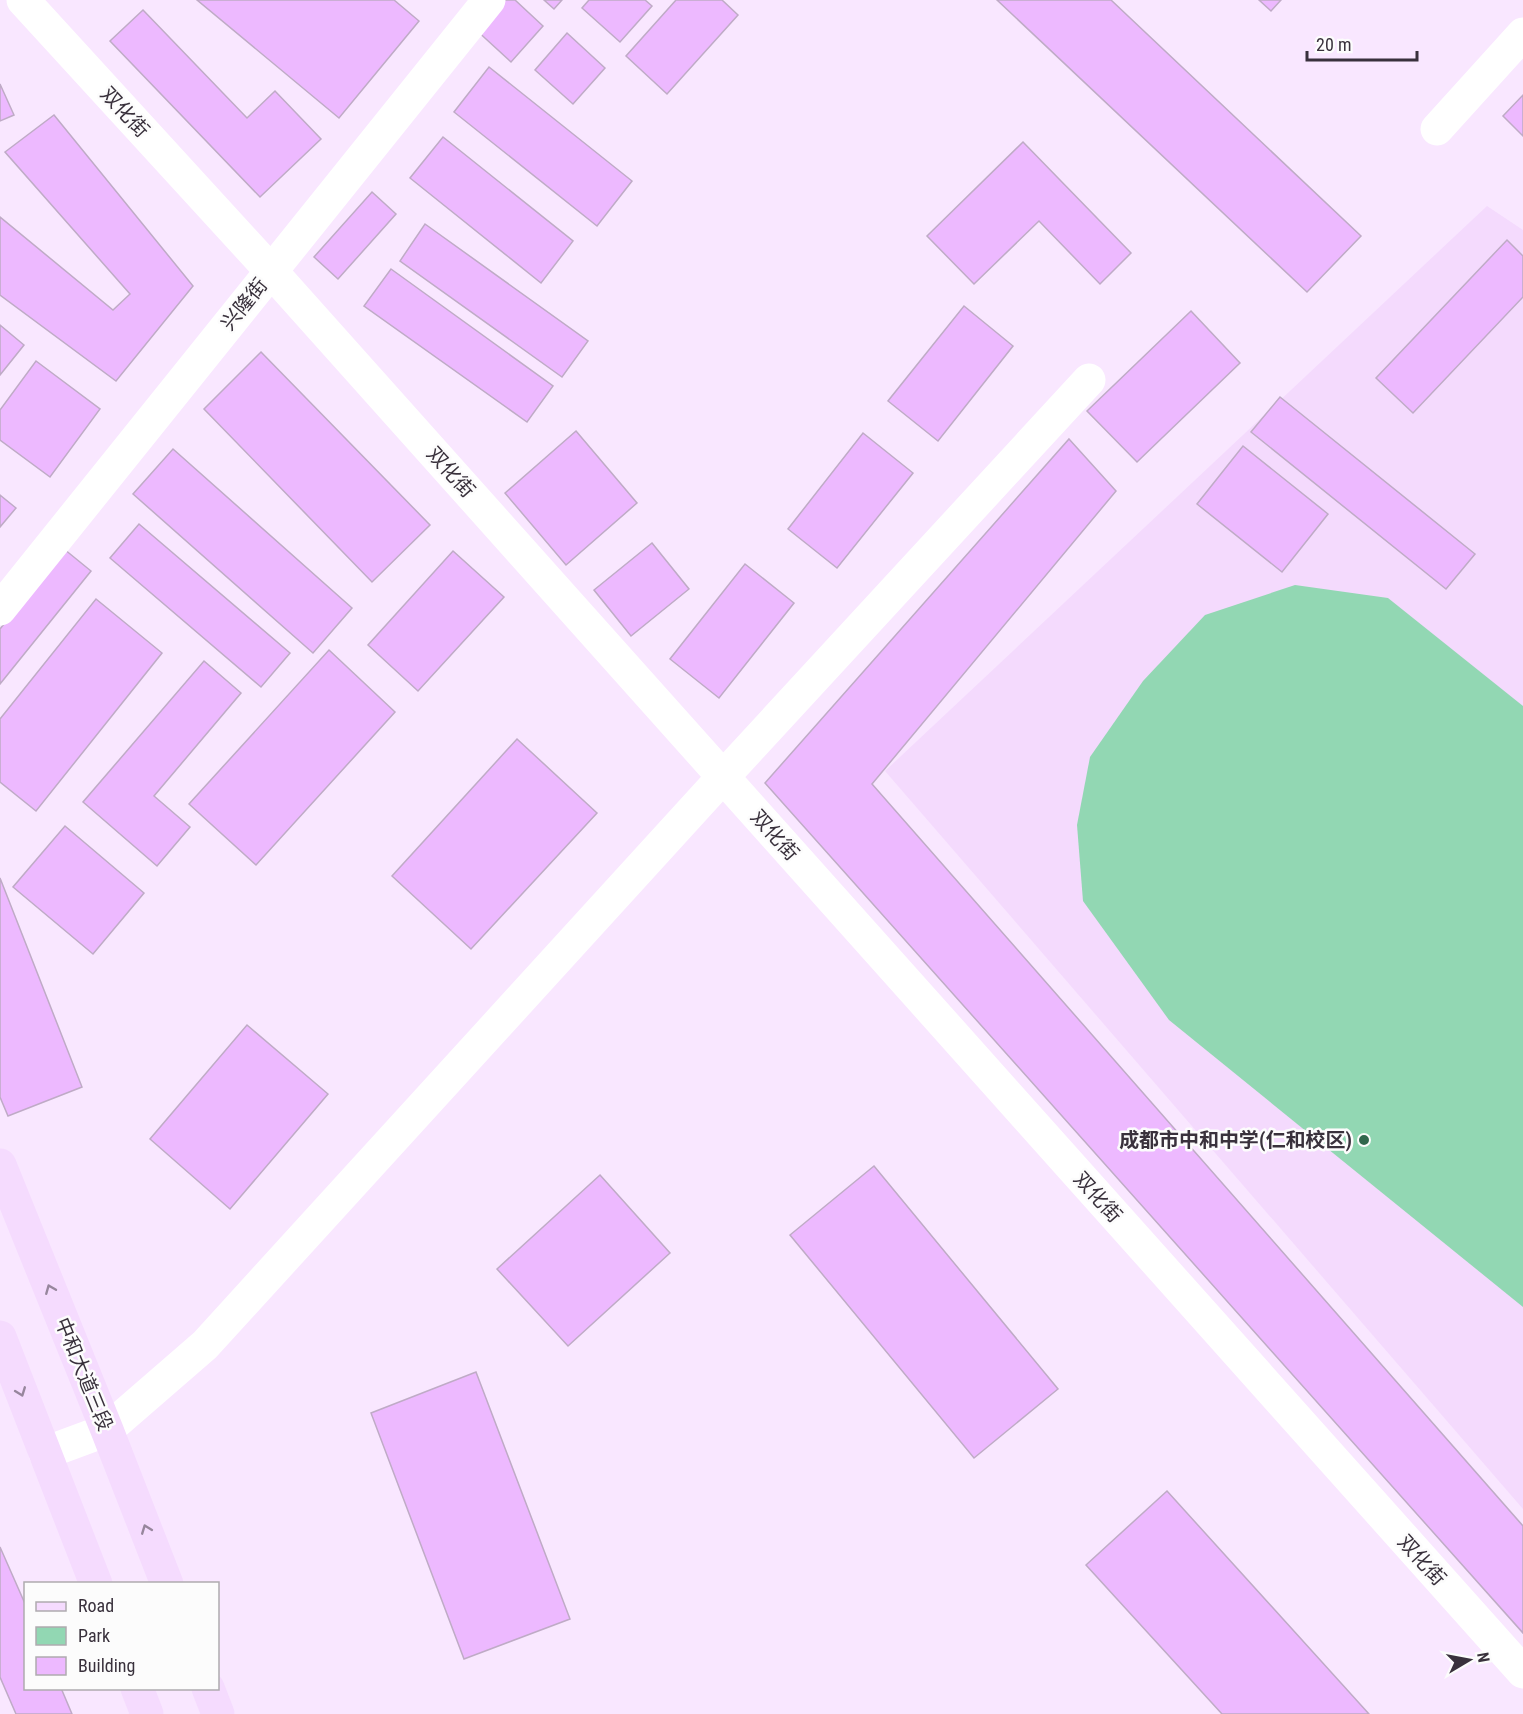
<svg xmlns="http://www.w3.org/2000/svg" width="1523" height="1714" viewBox="0 0 1523 1714" font-family="'Roboto Condensed','Noto Sans SC',sans-serif">
<rect width="100%" height="100%" fill="#f9e7ff"/>
<!-- built -->
<path fill="#f4dafd" d="M 1487,206 L 1523,230 L 1523,1509 L 885,771 Z"/>
<!-- green -->
<path fill="#92d7b3" d="M 1295,585 L 1388,598 L 1523,706 L 1523,1307 L 1169,1020 L 1083,901 L 1077,825 L 1090,757 L 1143,681 L 1205,615 Z"/>
<!-- building -->
<g fill="#edb9ff" stroke="#bfabc6" stroke-width="1.5">
<path d="M 197,0 L 394,0 L 419,21 L 339,118 Z"/>
<path d="M 499,0 L 515,0 L 543,26 L 511,62 L 474,28 Z"/>
<path d="M 544,0 L 562,0 L 554,9 Z"/>
<path d="M 589,0 L 645,0 L 652,6 L 620,42 L 582,8 Z"/>
<path d="M 676,0 L 722,0 L 738,15 L 667,94 L 626,56 Z"/>
<path d="M 997,0 L 1111,0 L 1361,236 L 1307,292 Z"/>
<path d="M 1259,0 L 1281,0 L 1271,11 Z"/>
<path d="M 143,10 L 247,118 L 275,91 L 321,139 L 260,197 L 110,41 Z"/>
<path d="M 567,33 L 605,68 L 573,104 L 535,70 Z"/>
<path d="M 489,67 L 632,181 L 597,226 L 454,112 Z"/>
<path d="M 0,84 L 14,115 L 0,121 Z"/>
<path d="M 1523,95 L 1523,136 L 1503,116 Z"/>
<path d="M 54,115 L 193,286 L 116,381 L 0,295 L 0,217 L 113,310 L 130,294 L 5,152 Z"/>
<path d="M 443,137 L 573,241 L 541,283 L 410,178 Z"/>
<path d="M 1023,142 L 1131,253 L 1100,284 L 1039,221 L 974,284 L 927,236 Z"/>
<path d="M 372,192 L 396,214 L 338,279 L 314,257 Z"/>
<path d="M 425,224 L 588,341 L 562,377 L 400,261 Z"/>
<path d="M 1507,240 L 1523,256 L 1523,297 L 1413,413 L 1376,378 Z"/>
<path d="M 391,269 L 553,386 L 527,422 L 364,306 Z"/>
<path d="M 964,306 L 1013,346 L 938,441 L 888,401 Z"/>
<path d="M 1191,311 L 1240,363 L 1137,462 L 1087,411 Z"/>
<path d="M 0,325 L 24,345 L 0,375 Z"/>
<path d="M 261,352 L 430,525 L 372,582 L 204,409 Z"/>
<path d="M 36,361 L 100,409 L 50,477 L 0,440 L 0,410 Z"/>
<path d="M 1280,397 L 1475,554 L 1446,589 L 1251,432 Z"/>
<path d="M 576,431 L 637,503 L 566,565 L 505,493 Z"/>
<path d="M 863,433 L 913,473 L 837,568 L 788,529 Z"/>
<path d="M 1069,439 L 1116,491 L 872,784 L 1523,1526 L 1523,1633 L 765,783 Z"/>
<path d="M 1243,446 L 1328,514 L 1282,572 L 1197,504 Z"/>
<path d="M 173,449 L 352,608 L 313,653 L 133,494 Z"/>
<path d="M 0,495 L 16,508 L 0,527 Z"/>
<path d="M 139,524 L 290,653 L 261,687 L 110,558 Z"/>
<path d="M 652,543 L 689,589 L 631,636 L 594,590 Z"/>
<path d="M 64,549 L 91,571 L 0,684 L 0,629 Z"/>
<path d="M 453,551 L 504,597 L 418,691 L 368,645 Z"/>
<path d="M 745,564 L 794,603 L 719,698 L 670,659 Z"/>
<path d="M 96,599 L 162,653 L 36,811 L 0,782 L 0,719 Z"/>
<path d="M 329,650 L 395,712 L 256,865 L 189,804 Z"/>
<path d="M 204,661 L 241,693 L 154,796 L 190,827 L 157,866 L 83,802 Z"/>
<path d="M 517,739 L 597,813 L 471,949 L 392,876 Z"/>
<path d="M 65,826 L 144,893 L 93,954 L 13,887 Z"/>
<path d="M 0,878 L 82,1087 L 8,1116 L 0,1097 Z"/>
<path d="M 247,1025 L 328,1094 L 230,1209 L 150,1139 Z"/>
<path d="M 874,1166 L 1058,1389 L 974,1458 L 790,1235 Z"/>
<path d="M 600,1175 L 670,1253 L 568,1346 L 497,1269 Z"/>
<path d="M 476,1372 L 570,1619 L 464,1659 L 371,1413 Z"/>
<path d="M 1167,1491 L 1369,1714 L 1222,1714 L 1086,1565 Z"/>
<path d="M 0,1547 L 26,1606 L 26,1688 L 61,1688 L 72,1714 L 16,1714 L 0,1677 Z"/>
</g>
<g fill="none" stroke-linecap="round" stroke-linejoin="round">
<!-- minor -->
<g stroke="#fff" stroke-width="33">
<path d="M 23,0 L 271,271 L 1523,1672"/>
<path d="M 1437,129 L 1523,34"/>
<path d="M 0,609 L 489,0"/>
<path d="M 45,1453 L 107,1430 L 205,1345 L 723,777 L 1089,380"/>
</g>
<!-- major -->
<g stroke="#f5dbfe" stroke-width="33">
<path d="M 0,1165 L 107,1430 L 167,1584"/>
<path d="M 0,1337 L 96,1584"/>
<path d="M 137,1688 L 147,1714"/>
<path d="M 208,1688 L 218,1714"/>
</g>
</g>
<!-- one-way arrows -->
<defs><path id="oneway-chevron" d="M-2-3.5L2.5 0L-2 3.5" fill="none" stroke-width="1.6" stroke-linecap="round" stroke-linejoin="round" transform="scale(1.5)"/></defs>
<g stroke="#97869d">
<use href="#oneway-chevron" transform="translate(50 1289) rotate(-112)"/>
<use href="#oneway-chevron" transform="translate(21 1392) rotate(69)"/>
<use href="#oneway-chevron" transform="translate(146 1529) rotate(-111)"/>
</g>
<!-- markers -->
<circle fill="#31674d" stroke="#fcfcfc" stroke-width="2" cx="1364" cy="1140" r="6"/>
<g text-anchor="middle" dominant-baseline="central" stroke-width="5" stroke-linejoin="round" paint-order="stroke">
<!-- street labels -->
<g font-size="20" fill="#39313c" stroke="#fcfcfc">
<text transform="translate(125 112) rotate(47)">双化街</text>
<text transform="translate(244 304) rotate(-51)">兴隆街</text>
<text transform="translate(451 472) rotate(48)">双化街</text>
<text transform="translate(775 835) rotate(48)">双化街</text>
<text transform="translate(1098 1197) rotate(48)">双化街</text>
<text transform="translate(84 1374) rotate(68)">中和大道三段</text>
<text transform="translate(1422 1560) rotate(48)">双化街</text>
</g>
<!-- poi labels -->
<g font-size="20" font-weight="bold" fill="#39313c" stroke="#fcfcfc" text-anchor="end">
<text x="1352" y="1140">成都市中和中学(仁和校区)</text>
</g>
</g>
<!-- legend -->
<rect x="24" y="1582" width="195" height="108" fill="#fcfcfc" stroke="#aeabaf" stroke-width="1.5"/>
<rect x="36" y="1602" width="30" height="9" fill="#f5dbfe" stroke="#aeabaf" stroke-width="1.5"/>
<text x="78" y="1612" font-size="18" fill="#39313c">Road</text>
<rect x="36" y="1627" width="30" height="18" fill="#92d7b3" stroke="#aeabaf" stroke-width="1.5"/>
<text x="78" y="1642" font-size="18" fill="#39313c">Park</text>
<rect x="36" y="1657" width="30" height="18" fill="#edb9ff" stroke="#aeabaf" stroke-width="1.5"/>
<text x="78" y="1672" font-size="18" fill="#39313c">Building</text>
<!-- north arrow -->
<g transform="translate(1469 1660) rotate(80)" stroke="#fcfcfc" stroke-width="4.5" paint-order="stroke">
<path d="M0-4.5L10 22L0 15L-10 22Z" fill="#39313c"/>
<text y="-9" font-size="16" font-weight="bold" text-anchor="middle" fill="#39313c">N</text>
</g>
<!-- scale -->
<path d="M1307 51v9h110v-9" fill="none" stroke="#39313c" stroke-width="3"/>
<text x="1316" y="51" font-size="18" fill="#39313c" stroke="#fcfcfc" stroke-width="4.5" paint-order="stroke">20 m</text>
</svg>
